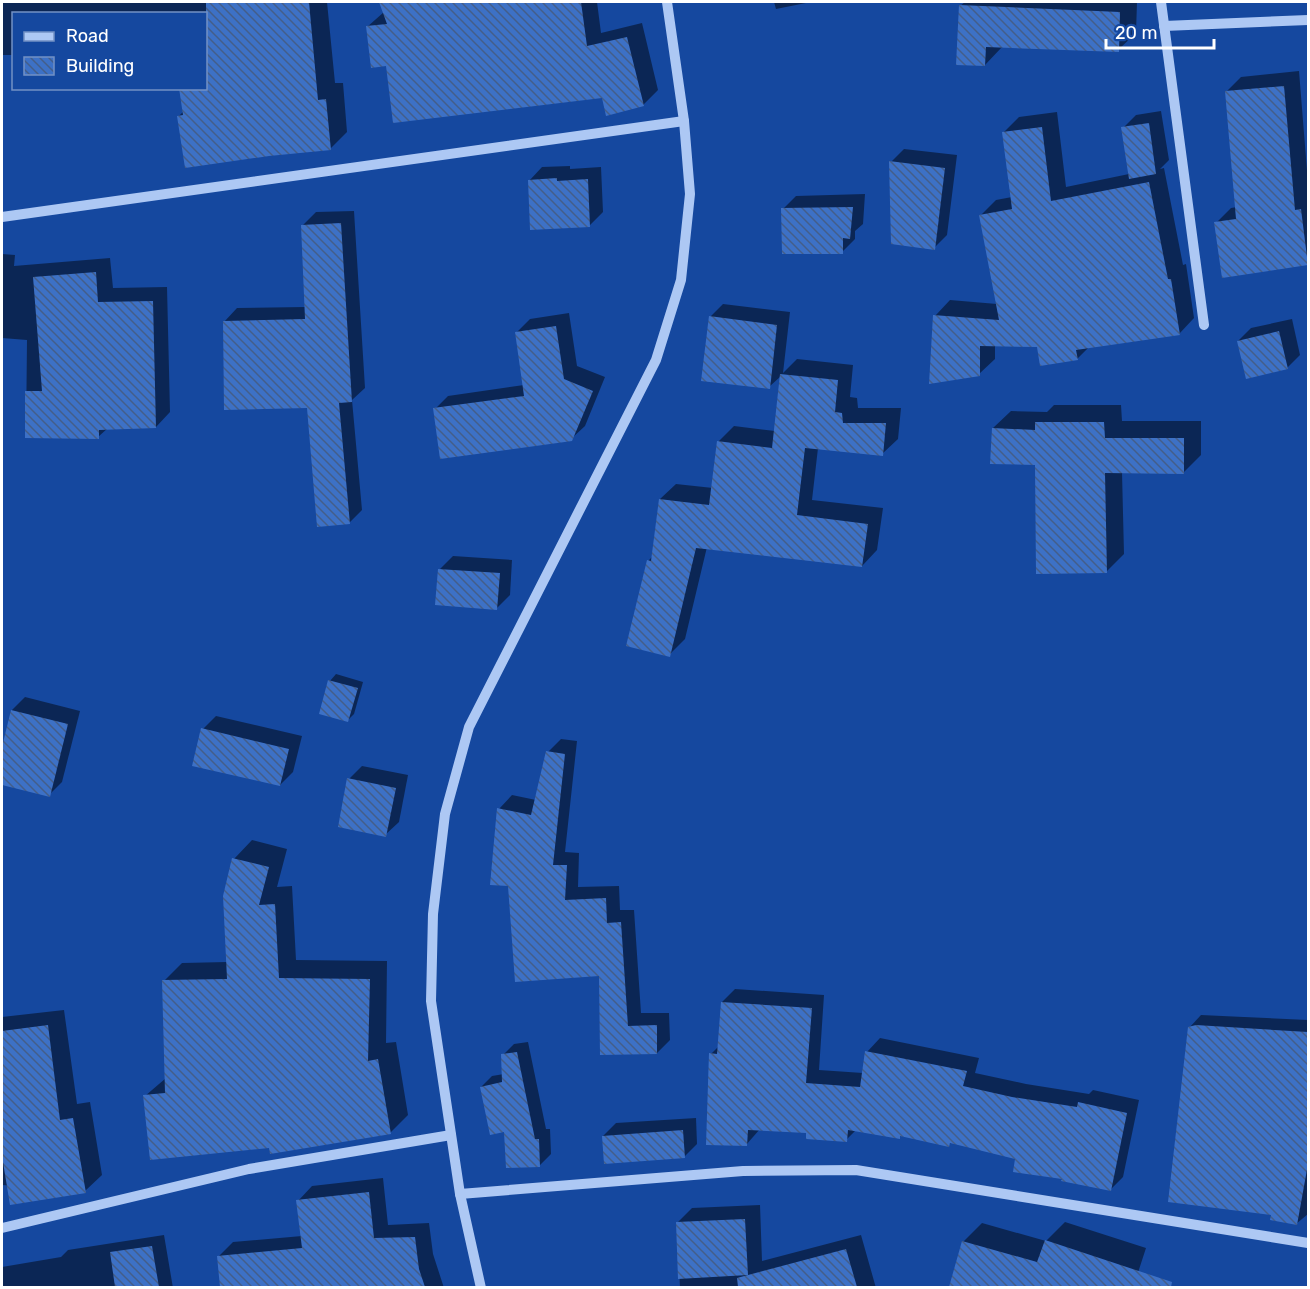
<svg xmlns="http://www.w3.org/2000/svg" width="1310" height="1289" viewBox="0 0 1310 1289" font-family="Rubik,sans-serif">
<defs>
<pattern id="building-back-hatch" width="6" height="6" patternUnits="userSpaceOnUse" patternTransform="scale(1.5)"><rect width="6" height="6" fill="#3d71c6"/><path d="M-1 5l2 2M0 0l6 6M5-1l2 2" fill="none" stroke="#445e89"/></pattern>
</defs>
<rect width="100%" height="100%" fill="#15489f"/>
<!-- shadow -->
<g fill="#0007">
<path d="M 2,2 L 327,2 L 335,83 L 343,83 L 347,132 L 330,149 L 179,116 L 206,88 L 206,14 L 14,14 L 14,55 L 2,55 Z"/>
<path d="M 381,2 L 597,2 L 601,33 L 642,23 L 658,90 L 643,105 L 603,96 L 387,64 L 367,27 L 384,12 Z"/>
<path d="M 774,2 L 811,2 L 776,9 Z"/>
<path d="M 965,2 L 1137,2 L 1136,33 L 1118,50 L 1002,47 L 985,65 L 960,6 Z"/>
<path d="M 1299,71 L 1308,183 L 1308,263 L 1224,276 L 1216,223 L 1231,208 L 1237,207 L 1226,92 L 1241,77 Z"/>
<path d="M 1161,111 L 1169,160 L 1160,169 L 1164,168 L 1183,265 L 1186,264 L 1194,318 L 1179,334 L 1089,347 L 1077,359 L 1038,346 L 995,345 L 995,359 L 979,374 L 935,316 L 950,300 L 997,304 L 980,216 L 996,200 L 1012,197 L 1004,132 L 1019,117 L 1057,112 L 1066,187 L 1129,174 L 1123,128 L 1136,115 Z"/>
<path d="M 904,149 L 957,155 L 947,235 L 934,248 L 891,162 Z"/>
<path d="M 570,166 L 570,169 L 601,167 L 603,212 L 590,225 L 529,181 L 542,167 Z"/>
<path d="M 865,194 L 863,224 L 855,231 L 855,239 L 842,252 L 783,209 L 796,196 Z"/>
<path d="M 354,211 L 365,388 L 352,400 L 362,510 L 349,523 L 308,407 L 224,322 L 237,308 L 306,307 L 303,225 L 316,212 Z"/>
<path d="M 2,254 L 15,255 L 14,266 L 110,258 L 113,288 L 167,287 L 170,412 L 156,427 L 108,428 L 98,437 L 26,436 L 27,340 L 2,338 Z"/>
<path d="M 723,304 L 790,312 L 783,373 L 797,359 L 853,365 L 850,397 L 857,398 L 858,408 L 901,408 L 898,439 L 882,454 L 818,448 L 812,500 L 883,508 L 877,550 L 862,566 L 707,547 L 685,639 L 669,655 L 648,561 L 654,555 L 660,499 L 676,484 L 713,488 L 718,442 L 734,426 L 775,431 L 781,376 L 769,387 L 710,317 Z"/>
<path d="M 569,313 L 577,366 L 605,377 L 585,426 L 571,439 L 435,409 L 448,396 L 524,385 L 517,332 L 530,319 Z"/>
<path d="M 1292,319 L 1300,355 L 1287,368 L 1238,341 L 1251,328 Z"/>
<path d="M 1054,405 L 1121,405 L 1122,421 L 1201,421 L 1201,455 L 1184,472 L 1122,472 L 1124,554 L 1106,572 L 1037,464 L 993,428 L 1011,411 L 1047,412 Z"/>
<path d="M 453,556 L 512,560 L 510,595 L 497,608 L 440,569 Z"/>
<path d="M 336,674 L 363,682 L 354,714 L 347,721 L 330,681 Z"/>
<path d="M 25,697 L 80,711 L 62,782 L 49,795 L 2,783 L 2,754 L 12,710 Z"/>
<path d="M 216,716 L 302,736 L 293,772 L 280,785 L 203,729 Z"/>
<path d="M 561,739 L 577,741 L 565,852 L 579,853 L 578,887 L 619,886 L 620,910 L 634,910 L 641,1013 L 669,1013 L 670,1040 L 657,1053 L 601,1054 L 600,975 L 510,885 L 499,809 L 512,795 L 536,800 L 548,752 Z"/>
<path d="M 362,766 L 408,775 L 399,822 L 385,835 L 349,779 Z"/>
<path d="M 252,840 L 287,849 L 277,887 L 292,886 L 296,960 L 387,961 L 386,1043 L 396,1042 L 408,1115 L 390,1133 L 270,1146 L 145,1096 L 166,1078 L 164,981 L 182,963 L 227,962 L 234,859 Z"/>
<path d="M 735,989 L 824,995 L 819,1070 L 863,1073 L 867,1052 L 880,1038 L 979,1058 L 975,1073 L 1026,1084 L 1089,1094 L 1093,1090 L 1139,1100 L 1123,1177 L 1110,1190 L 1064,1177 L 1017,1157 L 952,1142 L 948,1145 L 902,1135 L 899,1137 L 856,1130 L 846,1140 L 808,1131 L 760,1129 L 746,1145 L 711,1054 L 719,1046 L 722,1002 Z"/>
<path d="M 64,1010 L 77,1104 L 90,1102 L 102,1175 L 85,1191 L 2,1185 L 2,1017 Z"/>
<path d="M 1201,1015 L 1308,1020 L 1308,1214 L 1296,1224 L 1273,1214 L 1189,1028 Z"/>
<path d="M 528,1042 L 546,1129 L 550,1129 L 551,1154 L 540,1165 L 506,1130 L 481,1087 L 492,1076 L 504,1074 L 503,1055 L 514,1044 Z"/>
<path d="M 696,1118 L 697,1144 L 684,1157 L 603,1136 L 616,1123 Z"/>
<path d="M 383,1178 L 388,1225 L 429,1223 L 433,1254 L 444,1288 L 386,1288 L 382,1276 L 290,1284 L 290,1288 L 223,1288 L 218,1257 L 233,1242 L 302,1236 L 298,1201 L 312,1186 Z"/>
<path d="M 760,1205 L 762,1261 L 861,1235 L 876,1288 L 680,1288 L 677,1223 L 692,1208 Z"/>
<path d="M 1065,1222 L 1146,1248 L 1133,1288 L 951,1288 L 963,1242 L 982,1223 L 1046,1241 Z"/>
<path d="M 164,1235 L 173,1288 L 2,1288 L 2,1267 L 61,1257 L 68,1250 Z"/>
</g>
<!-- building -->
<g fill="url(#building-back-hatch)">
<path d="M 206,2 L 309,2 L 318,100 L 326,99 L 331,150 L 269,156 L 185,168 L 177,116 L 183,115 L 179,88 L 206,88 Z"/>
<path d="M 379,2 L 581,2 L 587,46 L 627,37 L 644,106 L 606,116 L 602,98 L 393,123 L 386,66 L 371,68 L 366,26 L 387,24 Z"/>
<path d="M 959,5 L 1120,12 L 1119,52 L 986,47 L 985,66 L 956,65 Z"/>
<path d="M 1284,86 L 1295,210 L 1301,209 L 1308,265 L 1222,278 L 1214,222 L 1236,219 L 1225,91 Z"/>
<path d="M 1149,123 L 1156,174 L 1129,179 L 1121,127 Z"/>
<path d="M 1042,127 L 1051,201 L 1149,182 L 1168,279 L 1171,279 L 1180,335 L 1076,350 L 1078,360 L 1040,366 L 1037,347 L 980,346 L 980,376 L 929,384 L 933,315 L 999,320 L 979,215 L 1012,209 L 1002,132 Z"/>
<path d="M 889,161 L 945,168 L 935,250 L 891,244 Z"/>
<path d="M 557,178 L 557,181 L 588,179 L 590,227 L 530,230 L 528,180 Z"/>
<path d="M 853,207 L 850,239 L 843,238 L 843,254 L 782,254 L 781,208 Z"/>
<path d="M 341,223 L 352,402 L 339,403 L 350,524 L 317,527 L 307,408 L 224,410 L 223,321 L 305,319 L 301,225 Z"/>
<path d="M 96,272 L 98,302 L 153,301 L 156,428 L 99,430 L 99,439 L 25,438 L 25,391 L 42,391 L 33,277 Z"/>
<path d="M 709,316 L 777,325 L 770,389 L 701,381 Z"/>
<path d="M 556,326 L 564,379 L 593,391 L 572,441 L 440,459 L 433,408 L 524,396 L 515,332 Z"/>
<path d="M 1279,331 L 1288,369 L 1246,379 L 1237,341 Z"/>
<path d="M 780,374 L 838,380 L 835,412 L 842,413 L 843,423 L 886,423 L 883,456 L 805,448 L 797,515 L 868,524 L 862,567 L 696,548 L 670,657 L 626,646 L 647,560 L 651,561 L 659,499 L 709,505 L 717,441 L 772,448 Z"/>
<path d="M 1035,422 L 1104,422 L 1105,438 L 1184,438 L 1184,474 L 1105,473 L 1107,573 L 1036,574 L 1035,465 L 990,464 L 992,428 L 1035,430 Z"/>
<path d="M 438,569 L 500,573 L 497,610 L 435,605 Z"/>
<path d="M 328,680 L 358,688 L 348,722 L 319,714 Z"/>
<path d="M 11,710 L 68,724 L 50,797 L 2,785 L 2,747 Z"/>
<path d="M 201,728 L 289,749 L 280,786 L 192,766 Z"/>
<path d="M 546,751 L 565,754 L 553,865 L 567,865 L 565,900 L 606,898 L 607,923 L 621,922 L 628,1026 L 657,1025 L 657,1054 L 600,1055 L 599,976 L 515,982 L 508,886 L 490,885 L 497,808 L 531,815 Z"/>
<path d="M 347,778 L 396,788 L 386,837 L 338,827 Z"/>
<path d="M 232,858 L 269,867 L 259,905 L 275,904 L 279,978 L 370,979 L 368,1061 L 378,1059 L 391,1134 L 270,1154 L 269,1148 L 150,1160 L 143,1095 L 165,1093 L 162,980 L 227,979 L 223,896 Z"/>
<path d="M 721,1002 L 812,1008 L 806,1083 L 860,1087 L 865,1051 L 967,1071 L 963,1086 L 1012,1097 L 1077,1107 L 1078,1102 L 1127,1113 L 1111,1191 L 1061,1181 L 1062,1179 L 1013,1172 L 1015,1159 L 950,1143 L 949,1147 L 900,1136 L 900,1139 L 848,1130 L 847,1142 L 806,1139 L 806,1133 L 748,1130 L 747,1146 L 706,1145 L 709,1053 L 717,1054 Z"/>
<path d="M 48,1025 L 60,1120 L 73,1118 L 86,1193 L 10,1205 L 2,1156 L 2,1031 Z"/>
<path d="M 1196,1025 L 1308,1032 L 1308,1164 L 1297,1225 L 1270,1220 L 1271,1215 L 1168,1202 L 1188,1027 Z"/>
<path d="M 517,1052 L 535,1139 L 539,1139 L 540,1167 L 506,1168 L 504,1132 L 490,1135 L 480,1087 L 502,1082 L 501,1054 Z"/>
<path d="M 683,1130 L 685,1158 L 604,1164 L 602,1136 Z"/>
<path d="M 369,1192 L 374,1238 L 415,1237 L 419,1269 L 425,1287 L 220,1287 L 217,1256 L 302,1248 L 296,1200 Z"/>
<path d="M 745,1219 L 748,1275 L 846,1249 L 857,1287 L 738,1287 L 737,1278 L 748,1275 L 678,1279 L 676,1222 Z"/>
<path d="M 1045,1240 L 1172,1282 L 1171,1287 L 949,1287 L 962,1241 L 1037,1262 Z"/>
<path d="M 152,1246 L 159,1287 L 115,1287 L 110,1252 Z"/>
</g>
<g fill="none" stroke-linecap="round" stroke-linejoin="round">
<!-- minor -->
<g stroke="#adc8f4" stroke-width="10">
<path d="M 1161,2 L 1204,325"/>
<path d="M 1164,26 L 1308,20"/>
<path d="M 2,217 L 684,121"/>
<path d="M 460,1194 L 743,1171 L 856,1170 L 1308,1243"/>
<path d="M 2,1228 L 249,1169 L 451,1135"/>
<path d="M 481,1288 L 460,1194 L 431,1001 L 433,914 L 445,814 L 469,727 L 656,360 L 681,280 L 690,194 L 684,121 L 667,2"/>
</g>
</g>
<!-- border -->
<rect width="1310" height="1289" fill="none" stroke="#ffffff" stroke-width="6"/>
<!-- legend -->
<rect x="12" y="12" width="195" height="78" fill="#15489f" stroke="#7391c5" stroke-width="1.5"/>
<rect x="24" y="32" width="30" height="9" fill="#adc8f4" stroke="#7391c5" stroke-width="1.5"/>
<text x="66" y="42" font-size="18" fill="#ffffff">Road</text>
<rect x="24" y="57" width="30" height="18" fill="url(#building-back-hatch)" stroke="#7391c5" stroke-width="1.5"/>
<text x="66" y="72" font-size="18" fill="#ffffff">Building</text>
<!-- scale -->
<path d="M1106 39v9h108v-9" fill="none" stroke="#ffffff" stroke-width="3"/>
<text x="1115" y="39" font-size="18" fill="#ffffff" stroke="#15489f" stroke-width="4.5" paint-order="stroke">20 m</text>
</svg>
